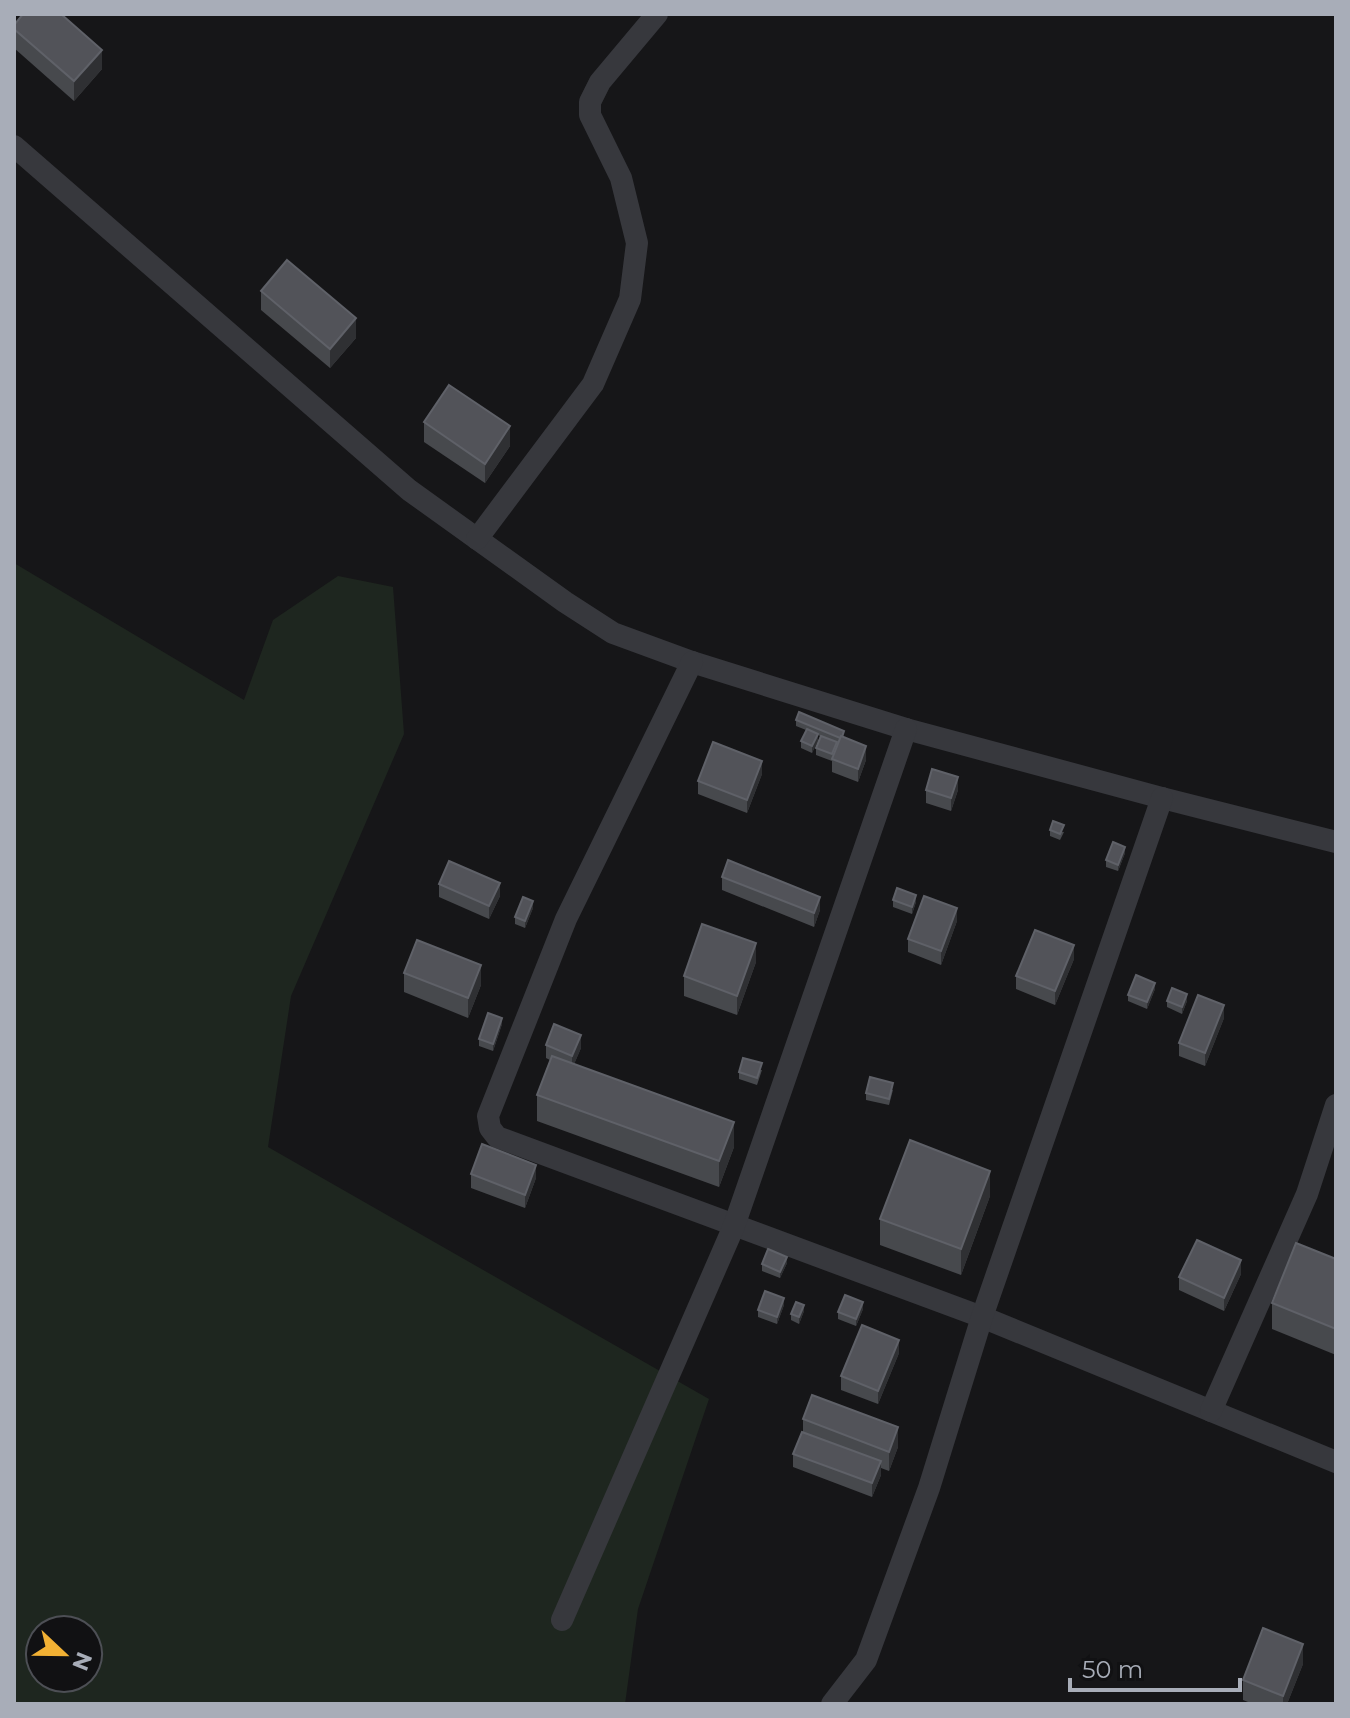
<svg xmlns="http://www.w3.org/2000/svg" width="1350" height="1718" viewBox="0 0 1350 1718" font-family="Montserrat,sans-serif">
<rect width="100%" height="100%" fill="#161618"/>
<!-- green -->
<path fill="#1e261f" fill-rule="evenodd" d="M 14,563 L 244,700 L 273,620 L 338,576 L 393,587 L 404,734 L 291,996 L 268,1147 L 709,1399 L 638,1609 L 625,1704 L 14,1704 ZM 40,1630 L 88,1630 L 88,1678 L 40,1678 Z"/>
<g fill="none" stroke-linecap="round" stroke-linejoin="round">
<!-- street -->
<g stroke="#37383d" stroke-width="22">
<path d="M 14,146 L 409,490 L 565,602 L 613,633 L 692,662 L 906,729 L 1162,798 L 1336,842"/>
<path d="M 477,539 L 593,384 L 630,299 L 637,243 L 621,178 L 590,115 L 590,102 L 600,82 L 657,14"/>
<path d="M 692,662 L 566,919 L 488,1116 L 490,1128 L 497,1137 L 982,1317 L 1336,1462"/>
<path d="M 1211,1411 L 1307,1194 L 1336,1105"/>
<path d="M 562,1620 L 734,1226 L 906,729"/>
<path d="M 832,1704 L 866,1660 L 929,1488 L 982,1317 L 1162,798"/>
</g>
</g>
<!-- wall -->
<g fill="#47494d">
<path d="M 14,25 L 102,69 L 74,101 L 14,48 Z"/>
<path d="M 261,291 L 356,338 L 330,368 L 261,310 Z"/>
<path d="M 424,422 L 510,446 L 485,483 L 424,442 Z"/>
<path d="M 796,720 L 844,738 L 866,760 L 858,782 L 832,772 L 832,761 L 816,755 L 816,748 L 820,736 L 818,735 L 818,740 L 812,753 L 801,748 L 801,741 L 806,730 L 796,726 Z"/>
<path d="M 762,774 L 747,813 L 698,794 L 698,781 Z"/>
<path d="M 926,790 L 958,790 L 951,811 L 926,803 Z"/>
<path d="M 1050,830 L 1064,832 L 1060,840 L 1050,836 Z"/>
<path d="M 1125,853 L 1118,871 L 1106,867 L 1106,860 Z"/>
<path d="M 722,877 L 820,910 L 814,927 L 722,890 Z"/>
<path d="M 439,884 L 500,896 L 489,919 L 439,897 Z"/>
<path d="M 893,900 L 916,902 L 912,914 L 893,907 Z"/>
<path d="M 533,908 L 525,928 L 515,924 L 515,917 Z"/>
<path d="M 957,921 L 941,965 L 908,952 L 908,939 Z"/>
<path d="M 1074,959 L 1055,1005 L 1016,989 L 1016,976 Z"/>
<path d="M 756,962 L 737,1015 L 684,996 L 684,976 Z"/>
<path d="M 404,973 L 481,985 L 468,1018 L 404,992 Z"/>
<path d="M 1155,989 L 1147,1009 L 1128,1001 L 1128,995 Z"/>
<path d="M 1167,1001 L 1187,1001 L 1182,1014 L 1167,1007 Z"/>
<path d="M 1224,1018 L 1205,1066 L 1179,1056 L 1179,1043 Z"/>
<path d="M 502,1024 L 493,1051 L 479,1046 L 479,1039 Z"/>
<path d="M 546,1045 L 581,1048 L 574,1064 L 734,1147 L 719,1187 L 537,1121 L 537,1095 L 550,1060 L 546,1058 Z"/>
<path d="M 762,1070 L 757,1085 L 739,1079 L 739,1072 Z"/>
<path d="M 893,1090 L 889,1105 L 866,1100 L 866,1093 Z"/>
<path d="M 471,1174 L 536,1178 L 525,1208 L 471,1188 Z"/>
<path d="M 990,1196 L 961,1275 L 880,1245 L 880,1219 Z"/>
<path d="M 1336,1259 L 1336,1355 L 1272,1329 L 1272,1303 Z"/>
<path d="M 787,1263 L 780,1278 L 762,1271 L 762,1264 Z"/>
<path d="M 1241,1274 L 1224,1311 L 1179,1290 L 1179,1277 Z"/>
<path d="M 784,1305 L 777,1324 L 758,1317 L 758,1310 Z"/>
<path d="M 863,1309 L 856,1326 L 838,1319 L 838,1312 Z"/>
<path d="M 804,1311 L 799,1324 L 791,1320 L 791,1314 Z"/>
<path d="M 899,1353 L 878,1404 L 841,1390 L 841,1376 Z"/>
<path d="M 803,1419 L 898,1447 L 889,1471 L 881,1468 L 881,1475 L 872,1497 L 793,1467 L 793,1454 L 803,1432 Z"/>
<path d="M 1303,1664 L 1287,1704 L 1253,1704 L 1243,1700 L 1243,1680 Z"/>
</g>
<!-- shaded-wall -->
<g fill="#2f3033">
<path d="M 102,50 L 102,69 L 74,101 L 74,81 Z"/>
<path d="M 356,318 L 356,338 L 330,368 L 330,349 Z"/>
<path d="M 510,426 L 510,446 L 485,483 L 485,464 Z"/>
<path d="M 818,734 L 818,740 L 812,753 L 812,746 Z"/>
<path d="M 866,746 L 866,760 L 858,782 L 858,769 Z"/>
<path d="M 762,761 L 762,774 L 747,813 L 747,800 Z"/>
<path d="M 958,777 L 958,790 L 951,811 L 951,798 Z"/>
<path d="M 1125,847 L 1125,853 L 1118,871 L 1118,865 Z"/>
<path d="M 500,883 L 500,896 L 489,919 L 489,906 Z"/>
<path d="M 916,895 L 916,902 L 912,914 L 912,907 Z"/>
<path d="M 820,897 L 820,910 L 814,927 L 814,913 Z"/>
<path d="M 533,901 L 533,908 L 525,928 L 525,921 Z"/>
<path d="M 957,908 L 957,921 L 941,965 L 941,951 Z"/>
<path d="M 756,943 L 756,962 L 737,1015 L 737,996 Z"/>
<path d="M 1074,945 L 1074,959 L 1055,1005 L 1055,991 Z"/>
<path d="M 481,965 L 481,985 L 468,1018 L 468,998 Z"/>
<path d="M 1155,983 L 1155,989 L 1147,1009 L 1147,1002 Z"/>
<path d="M 1187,994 L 1187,1001 L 1182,1014 L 1182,1007 Z"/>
<path d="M 1224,1005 L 1224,1018 L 1205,1066 L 1205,1053 Z"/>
<path d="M 502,1018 L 502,1024 L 493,1051 L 493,1044 Z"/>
<path d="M 581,1035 L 581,1048 L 572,1069 L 572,1056 Z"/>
<path d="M 734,1122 L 734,1147 L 719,1187 L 719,1161 Z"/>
<path d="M 536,1165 L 536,1178 L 525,1208 L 525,1195 Z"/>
<path d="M 990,1171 L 990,1196 L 961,1275 L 961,1249 Z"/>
<path d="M 787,1257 L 787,1263 L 780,1278 L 780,1272 Z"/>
<path d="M 1241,1260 L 1241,1274 L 1224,1311 L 1224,1298 Z"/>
<path d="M 784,1298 L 784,1305 L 777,1324 L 777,1317 Z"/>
<path d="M 863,1302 L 863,1309 L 856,1326 L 856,1319 Z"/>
<path d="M 804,1305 L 804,1311 L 799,1324 L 799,1317 Z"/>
<path d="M 899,1340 L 899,1353 L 878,1404 L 878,1391 Z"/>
<path d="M 898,1427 L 898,1447 L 889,1471 L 889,1452 Z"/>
<path d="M 881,1461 L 881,1475 L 872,1497 L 872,1483 Z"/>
<path d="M 1303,1644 L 1303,1664 L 1287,1704 L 1283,1704 L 1283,1696 Z"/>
</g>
<!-- building -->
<g fill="#525359" stroke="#5f6168" stroke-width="2">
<path d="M 23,14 L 61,14 L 102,50 L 74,81 L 14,29 L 14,25 Z"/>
<path d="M 287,260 L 356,318 L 330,349 L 261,291 Z"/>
<path d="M 449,385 L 510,426 L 485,464 L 424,422 Z"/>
<path d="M 799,712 L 844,731 L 842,737 L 840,738 L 796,720 Z"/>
<path d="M 807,729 L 818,734 L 812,746 L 801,741 Z"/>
<path d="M 821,736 L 837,742 L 832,754 L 816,748 Z"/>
<path d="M 841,736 L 866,746 L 858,769 L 832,759 Z"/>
<path d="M 713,742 L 762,761 L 747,800 L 698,781 Z"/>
<path d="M 932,769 L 958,777 L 951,798 L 926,790 Z"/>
<path d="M 1053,821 L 1064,825 L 1060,834 L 1050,830 Z"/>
<path d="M 1113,842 L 1125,847 L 1118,865 L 1106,860 Z"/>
<path d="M 728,860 L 820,897 L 814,913 L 722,877 Z"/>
<path d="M 449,861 L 500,883 L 489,906 L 439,884 Z"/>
<path d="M 897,888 L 916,895 L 912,907 L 893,900 Z"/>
<path d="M 924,896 L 957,908 L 941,951 L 908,939 Z"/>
<path d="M 523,897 L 533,901 L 525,921 L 515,917 Z"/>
<path d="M 702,924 L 756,943 L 737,996 L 684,976 Z"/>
<path d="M 1035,930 L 1074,945 L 1055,991 L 1016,976 Z"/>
<path d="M 417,940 L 481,965 L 468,998 L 404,973 Z"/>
<path d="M 1136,975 L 1155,983 L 1147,1002 L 1128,995 Z"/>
<path d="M 1172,988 L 1187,994 L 1182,1007 L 1167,1001 Z"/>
<path d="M 1198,995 L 1224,1005 L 1205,1053 L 1179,1043 Z"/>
<path d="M 488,1013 L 502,1018 L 493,1044 L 479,1039 Z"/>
<path d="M 554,1024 L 581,1035 L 572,1056 L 546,1045 Z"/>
<path d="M 552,1056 L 734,1122 L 719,1161 L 537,1095 Z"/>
<path d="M 743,1058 L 762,1063 L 757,1078 L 739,1072 Z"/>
<path d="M 870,1077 L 893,1083 L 889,1099 L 866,1093 Z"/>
<path d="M 910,1140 L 990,1171 L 961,1249 L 880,1219 Z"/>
<path d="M 482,1144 L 536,1165 L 525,1195 L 471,1174 Z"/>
<path d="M 1197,1240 L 1241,1260 L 1224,1298 L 1179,1277 Z"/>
<path d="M 1296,1243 L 1336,1259 L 1336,1329 L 1272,1303 Z"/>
<path d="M 768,1249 L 787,1257 L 780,1272 L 762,1264 Z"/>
<path d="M 765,1291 L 784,1298 L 777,1317 L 758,1310 Z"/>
<path d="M 845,1295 L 863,1302 L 856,1319 L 838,1312 Z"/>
<path d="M 796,1302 L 804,1305 L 799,1317 L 791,1314 Z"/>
<path d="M 862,1325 L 899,1340 L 878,1391 L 841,1376 Z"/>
<path d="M 812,1395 L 898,1427 L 889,1452 L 803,1419 Z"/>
<path d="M 802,1432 L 881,1461 L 872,1483 L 793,1454 Z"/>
<path d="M 1263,1628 L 1303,1644 L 1283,1696 L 1243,1680 Z"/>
</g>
<!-- border -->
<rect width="1350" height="1718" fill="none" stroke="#a8adb8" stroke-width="32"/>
<!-- north arrow -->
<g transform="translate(64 1654) rotate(112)"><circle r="38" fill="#111113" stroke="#4d4f55" stroke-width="2"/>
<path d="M0-6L14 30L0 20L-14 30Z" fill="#f2b134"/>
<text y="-12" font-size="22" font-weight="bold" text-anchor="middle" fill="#a8adb8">N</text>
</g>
<!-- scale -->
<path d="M1070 1678v12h170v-12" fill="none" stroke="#a8adb8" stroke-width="4"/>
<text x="1082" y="1678" font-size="24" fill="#a8adb8" stroke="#111113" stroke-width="6" paint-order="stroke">50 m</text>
</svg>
